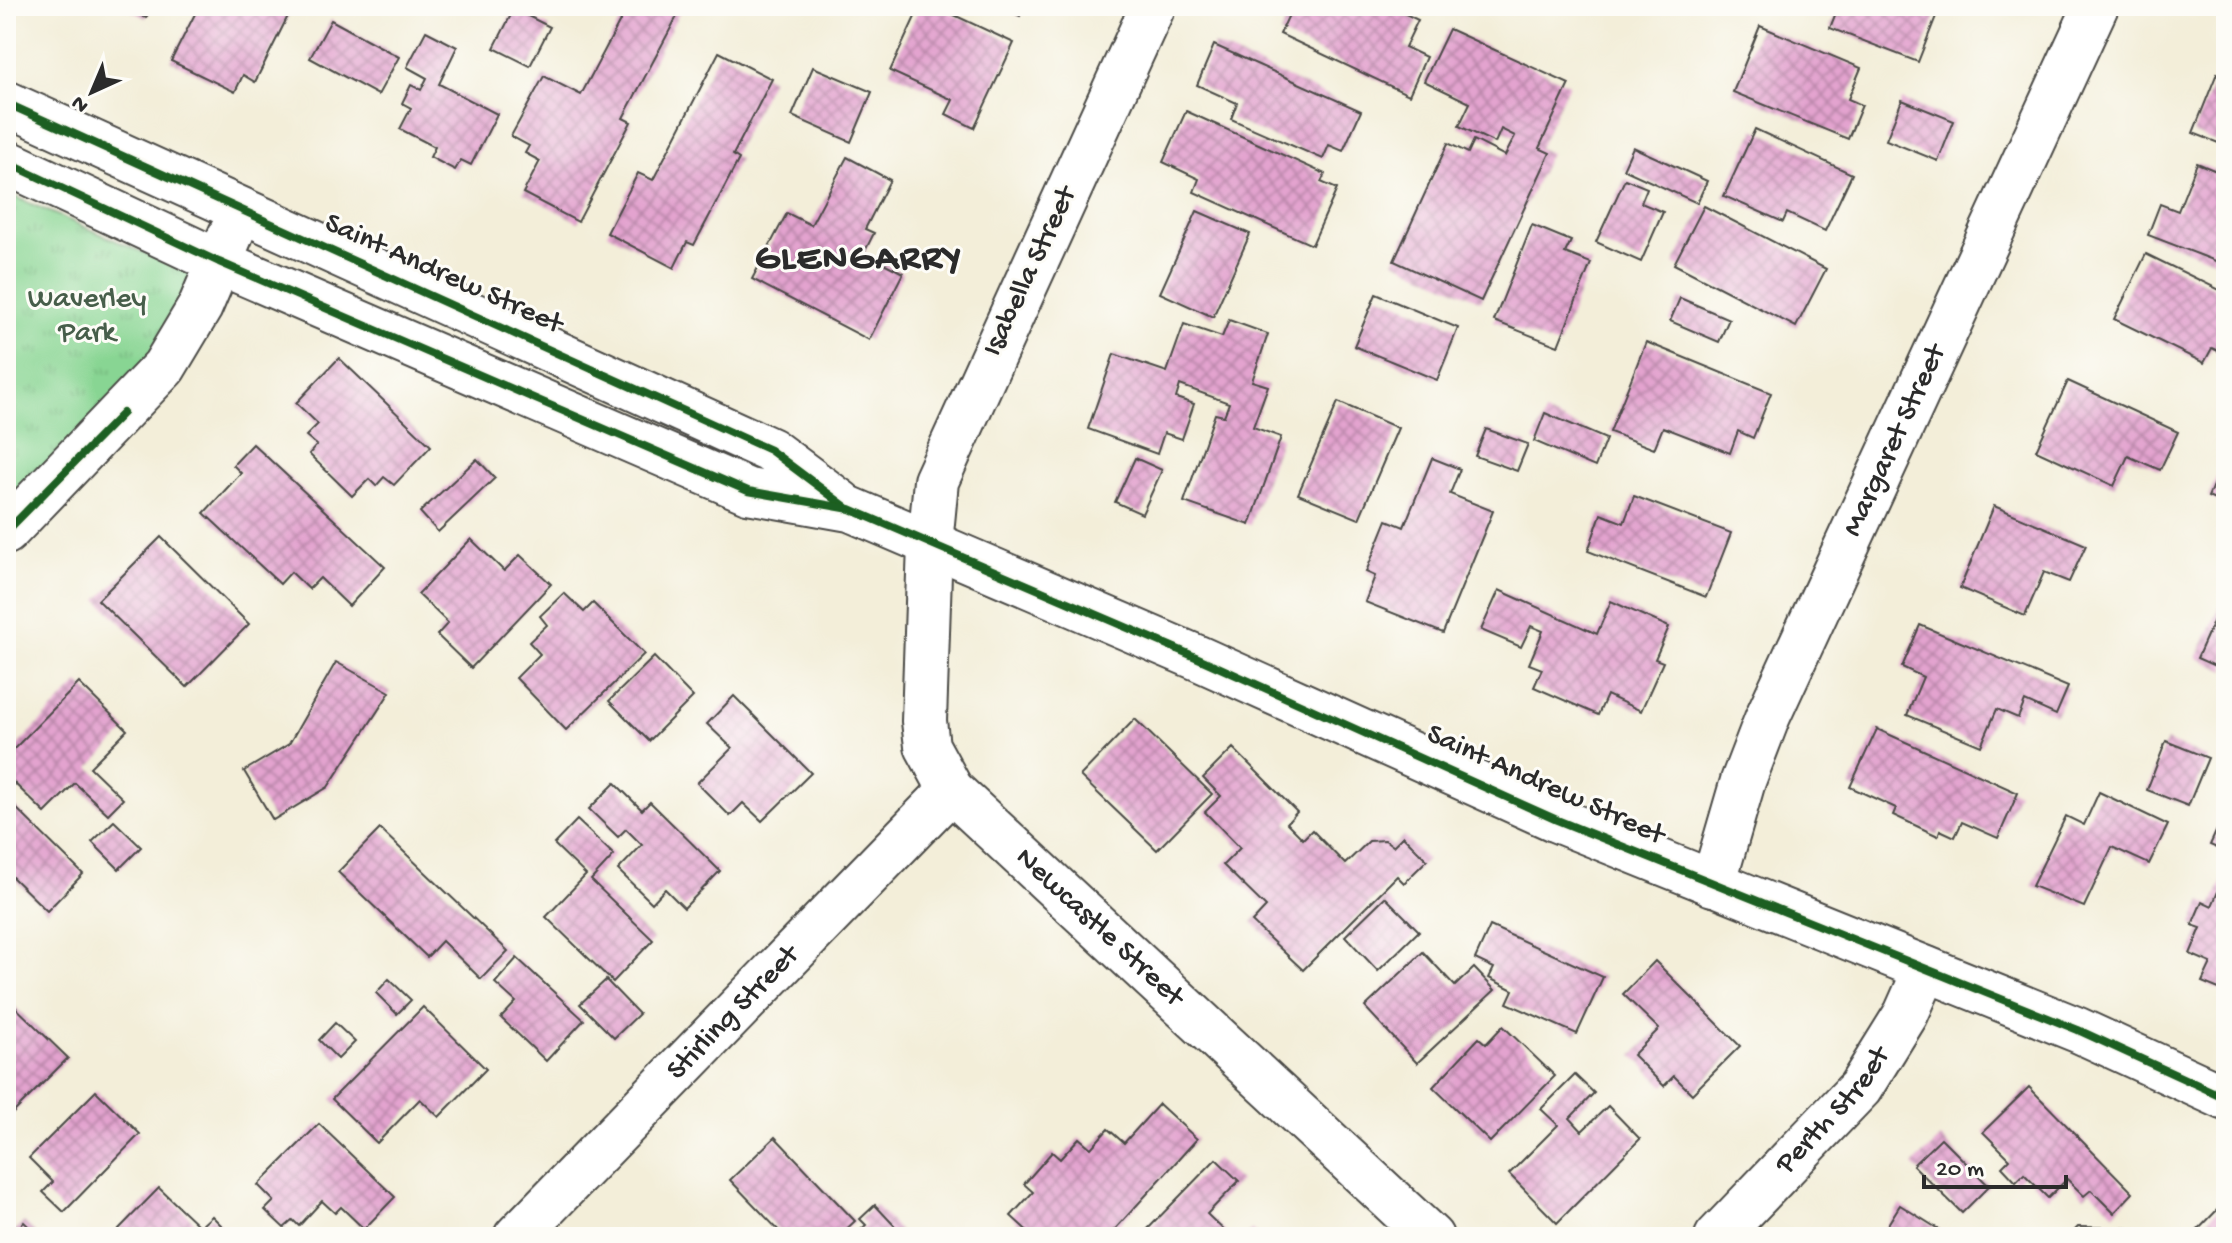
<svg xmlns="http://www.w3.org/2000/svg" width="2232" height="1243" viewBox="0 0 2232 1243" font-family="'Gochi Hand',sans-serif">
<defs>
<pattern id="park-tufts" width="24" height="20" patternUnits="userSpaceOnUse" patternTransform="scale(2)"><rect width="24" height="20" fill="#88d593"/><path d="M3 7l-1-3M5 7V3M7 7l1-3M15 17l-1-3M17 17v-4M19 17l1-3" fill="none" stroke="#76b77f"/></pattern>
<pattern id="building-cross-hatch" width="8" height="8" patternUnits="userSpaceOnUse" patternTransform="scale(2)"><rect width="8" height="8" fill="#e3a3cf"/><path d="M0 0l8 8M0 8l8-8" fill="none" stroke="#b885a8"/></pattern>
</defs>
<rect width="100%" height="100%" fill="#fdfcf7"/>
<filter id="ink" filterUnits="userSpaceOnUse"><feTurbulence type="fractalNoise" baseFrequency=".0125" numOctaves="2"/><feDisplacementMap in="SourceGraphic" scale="16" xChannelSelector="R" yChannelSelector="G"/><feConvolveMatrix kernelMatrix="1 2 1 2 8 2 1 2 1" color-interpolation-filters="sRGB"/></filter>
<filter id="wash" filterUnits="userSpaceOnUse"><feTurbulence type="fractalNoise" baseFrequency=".006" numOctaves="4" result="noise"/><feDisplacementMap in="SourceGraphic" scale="32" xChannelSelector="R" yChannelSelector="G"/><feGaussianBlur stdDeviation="1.8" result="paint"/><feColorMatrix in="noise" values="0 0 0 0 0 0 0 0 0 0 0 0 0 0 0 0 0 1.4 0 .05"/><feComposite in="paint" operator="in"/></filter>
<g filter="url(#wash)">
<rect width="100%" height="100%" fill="#f3eed9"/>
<!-- park -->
<path fill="url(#park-tufts)" stroke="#5a805f" stroke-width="2" d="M 6,193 L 230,290 L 6,513 Z"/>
<g id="blocks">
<!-- building -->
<g fill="url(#building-cross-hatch)">
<path d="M 122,6 L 152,6 L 146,18 Z"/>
<path d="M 199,6 L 293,6 L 255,82 L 243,75 L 235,92 L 171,61 Z"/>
<path d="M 628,6 L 675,6 L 681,9 L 623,118 L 631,122 L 578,222 L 523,193 L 540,161 L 525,153 L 529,146 L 511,136 L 544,76 L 581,95 Z"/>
<path d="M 920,6 L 935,6 L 1014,43 L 974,128 L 946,114 L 953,100 L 890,71 Z"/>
<path d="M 997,6 L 1024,6 L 1020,16 Z"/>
<path d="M 1293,6 L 1389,6 L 1418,20 L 1405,47 L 1426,57 L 1409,95 L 1280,34 Z"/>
<path d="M 1826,6 L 1940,6 L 1918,62 L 1830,28 L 1837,10 Z"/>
<path d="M 514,9 L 550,27 L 530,66 L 494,48 Z"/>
<path d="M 331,20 L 399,57 L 378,95 L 310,58 Z"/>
<path d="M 1760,26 L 1861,68 L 1848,99 L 1862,105 L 1848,139 L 1733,92 Z"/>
<path d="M 1449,29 L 1569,84 L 1539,148 L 1550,153 L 1481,301 L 1394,261 L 1448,143 L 1468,153 L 1474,140 L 1505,156 L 1515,136 L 1501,129 L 1495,143 L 1459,126 L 1470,103 L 1424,81 Z"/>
<path d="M 426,31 L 457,47 L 439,84 L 497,114 L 471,165 L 461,160 L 455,170 L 430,157 L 435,147 L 400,129 L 411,108 L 402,103 L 411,85 L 421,90 L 427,78 L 407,67 Z"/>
<path d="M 1214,45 L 1361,111 L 1343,151 L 1329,145 L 1323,159 L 1231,119 L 1237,103 L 1197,85 Z"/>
<path d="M 719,52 L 772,79 L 733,155 L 739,159 L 712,211 L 694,245 L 687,242 L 674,268 L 607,233 L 638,173 L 653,180 Z"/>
<path d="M 813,67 L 872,92 L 851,142 L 792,116 Z"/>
<path d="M 2217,73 L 2226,77 L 2226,146 L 2193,133 Z"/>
<path d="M 1902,100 L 1954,121 L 1938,161 L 1886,140 Z"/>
<path d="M 1186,111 L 1325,174 L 1321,182 L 1337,189 L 1312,245 L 1194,192 L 1199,179 L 1163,162 Z"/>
<path d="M 1755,129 L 1852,174 L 1825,231 L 1787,213 L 1783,222 L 1724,196 Z"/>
<path d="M 1633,147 L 1707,181 L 1697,203 L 1623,169 Z"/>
<path d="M 847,157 L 890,180 L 865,229 L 874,233 L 864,253 L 903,273 L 869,340 L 752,279 L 787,213 L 811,225 Z"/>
<path d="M 2197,163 L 2226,175 L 2226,265 L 2148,235 L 2160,204 L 2178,211 Z"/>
<path d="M 1625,179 L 1647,188 L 1641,203 L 1663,212 L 1641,262 L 1596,242 Z"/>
<path d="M 1704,206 L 1826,269 L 1796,327 L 1674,264 Z"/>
<path d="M 1197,211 L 1250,234 L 1213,317 L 1160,293 Z"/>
<path d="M 1532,225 L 1571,241 L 1565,253 L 1591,263 L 1558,346 L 1494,321 Z"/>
<path d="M 2146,254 L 2226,293 L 2226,355 L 2212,348 L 2204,363 L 2114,319 Z"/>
<path d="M 1376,294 L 1458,328 L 1437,380 L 1354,346 Z"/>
<path d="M 1680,298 L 1729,319 L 1719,342 L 1670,321 Z"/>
<path d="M 1229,320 L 1268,334 L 1252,381 L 1268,386 L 1253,427 L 1281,437 L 1250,525 L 1184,502 L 1215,414 L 1224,416 L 1229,403 L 1180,385 L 1176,398 L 1194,404 L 1182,439 L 1164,433 L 1157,454 L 1088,429 L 1114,354 L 1167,372 L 1184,324 L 1222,337 Z"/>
<path d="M 1646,342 L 1771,393 L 1753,438 L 1738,431 L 1730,453 L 1663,427 L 1654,449 L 1610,432 Z"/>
<path d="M 339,358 L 431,446 L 394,485 L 384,477 L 376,486 L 369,479 L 352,496 L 309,454 L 317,445 L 306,436 L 318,424 L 296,403 Z"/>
<path d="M 2068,381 L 2178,432 L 2160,470 L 2128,456 L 2114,486 L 2036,450 Z"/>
<path d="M 1338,402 L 1398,428 L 1359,519 L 1298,494 Z"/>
<path d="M 1545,413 L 1606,439 L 1595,467 L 1534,441 Z"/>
<path d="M 1486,429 L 1528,444 L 1517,471 L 1475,456 Z"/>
<path d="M 253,444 L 385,567 L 349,606 L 320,578 L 309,589 L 291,572 L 280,584 L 204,513 L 241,473 L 233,465 Z"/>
<path d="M 2226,455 L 2226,505 L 2208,497 Z"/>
<path d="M 1135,458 L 1162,470 L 1142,514 L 1115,502 Z"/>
<path d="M 1432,458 L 1460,469 L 1450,494 L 1493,511 L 1443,633 L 1365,602 L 1375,576 L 1366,572 L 1387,520 L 1404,527 Z"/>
<path d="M 477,459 L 495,478 L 438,532 L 420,512 Z"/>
<path d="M 1634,496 L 1731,533 L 1706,597 L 1588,551 L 1601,514 L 1624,523 Z"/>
<path d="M 1994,506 L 2086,545 L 2069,582 L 2044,572 L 2025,616 L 1960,588 Z"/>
<path d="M 161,537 L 249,624 L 187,687 L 98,600 Z"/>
<path d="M 471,539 L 504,571 L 520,555 L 551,584 L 471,668 L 437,635 L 448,623 L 418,594 Z"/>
<path d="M 1499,590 L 1597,634 L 1611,601 L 1669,627 L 1655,659 L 1663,662 L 1641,711 L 1607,695 L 1598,715 L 1534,687 L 1542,669 L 1529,664 L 1543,631 L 1531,626 L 1521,647 L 1481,630 Z"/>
<path d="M 564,593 L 584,612 L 593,603 L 644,654 L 566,730 L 516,678 L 540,654 L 529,642 L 547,625 L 540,616 Z"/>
<path d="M 2226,593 L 2226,671 L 2197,658 Z"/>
<path d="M 1920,625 L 2068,687 L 2056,715 L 2025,701 L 2018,718 L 1997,709 L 1981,746 L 1907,715 L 1923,677 L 1902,667 Z"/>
<path d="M 654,657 L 693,697 L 649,741 L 609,701 Z"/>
<path d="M 336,662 L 390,692 L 328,787 L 273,820 L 244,771 L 289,744 Z"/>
<path d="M 79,683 L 127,730 L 90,767 L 123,799 L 108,814 L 75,783 L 45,813 L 6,775 L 6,757 Z"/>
<path d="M 734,696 L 811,773 L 762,821 L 743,803 L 730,816 L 697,783 L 732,748 L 707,724 Z"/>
<path d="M 1135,719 L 1212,794 L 1157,850 L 1080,776 Z"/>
<path d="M 1877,729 L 2018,793 L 1998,838 L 1962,822 L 1955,837 L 1940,830 L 1938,836 L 1893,815 L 1896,808 L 1850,787 Z"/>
<path d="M 2166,741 L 2208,758 L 2188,806 L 2147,790 Z"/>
<path d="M 1233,748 L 1297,812 L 1287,823 L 1303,839 L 1312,830 L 1345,864 L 1369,841 L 1385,840 L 1393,846 L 1403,836 L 1427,860 L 1404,883 L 1397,876 L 1303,970 L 1252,922 L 1266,907 L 1223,865 L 1240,848 L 1205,812 L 1221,796 L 1203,778 Z"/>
<path d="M 615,783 L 642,810 L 650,802 L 720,871 L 684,908 L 665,889 L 652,903 L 618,870 L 642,845 L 626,829 L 618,837 L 589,809 Z"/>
<path d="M 2099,792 L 2168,825 L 2149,864 L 2112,847 L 2084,907 L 2032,886 L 2066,816 L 2084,825 Z"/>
<path d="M 6,798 L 83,874 L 47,911 L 6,871 Z"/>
<path d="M 2226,810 L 2226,852 L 2210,845 Z"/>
<path d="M 577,820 L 614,855 L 591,880 L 653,940 L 613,982 L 546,917 L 586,875 L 554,844 Z"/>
<path d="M 114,821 L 141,847 L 119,869 L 92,842 Z"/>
<path d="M 380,829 L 508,951 L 481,979 L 442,941 L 427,957 L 338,872 Z"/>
<path d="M 2226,873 L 2226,992 L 2202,982 L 2211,963 L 2190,954 L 2201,928 L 2192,925 L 2202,901 L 2212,906 Z"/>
<path d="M 1385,897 L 1419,931 L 1378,971 L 1345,936 Z"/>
<path d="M 1490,926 L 1603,977 L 1577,1034 L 1507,1003 L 1513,990 L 1489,978 L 1494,968 L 1475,959 Z"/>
<path d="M 1423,952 L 1455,986 L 1474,968 L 1495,990 L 1417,1063 L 1365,1007 Z"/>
<path d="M 517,958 L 584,1020 L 546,1061 L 501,1018 L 516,1002 L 495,983 Z"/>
<path d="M 1655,961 L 1740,1046 L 1692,1094 L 1674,1076 L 1664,1086 L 1633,1055 L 1659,1029 L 1623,994 Z"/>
<path d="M 389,979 L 411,1000 L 397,1014 L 376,993 Z"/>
<path d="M 606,980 L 639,1014 L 614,1038 L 580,1004 Z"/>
<path d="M 6,998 L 68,1058 L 6,1120 Z"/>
<path d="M 423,1007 L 486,1069 L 439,1117 L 420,1099 L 377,1143 L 332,1099 Z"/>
<path d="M 335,1023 L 355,1042 L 338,1059 L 319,1040 Z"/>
<path d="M 1503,1026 L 1555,1076 L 1490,1142 L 1433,1087 L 1479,1038 L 1486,1044 Z"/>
<path d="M 1575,1075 L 1594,1093 L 1570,1118 L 1582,1131 L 1608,1106 L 1640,1139 L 1557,1223 L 1509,1174 L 1558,1125 L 1541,1109 Z"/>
<path d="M 2029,1087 L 2133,1193 L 2114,1213 L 2091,1190 L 2084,1196 L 2067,1179 L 2048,1198 L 2024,1174 L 2016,1182 L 2002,1167 L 2010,1159 L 1983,1132 Z"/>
<path d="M 96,1091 L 140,1134 L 64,1212 L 43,1192 L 53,1182 L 29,1158 Z"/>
<path d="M 1159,1104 L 1197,1139 L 1108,1237 L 1034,1237 L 1011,1216 L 1033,1192 L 1024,1184 L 1052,1152 L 1060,1159 L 1079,1138 L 1091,1148 L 1108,1129 L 1124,1143 Z"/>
<path d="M 319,1124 L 395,1197 L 364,1229 L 341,1207 L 335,1213 L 322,1201 L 299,1226 L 293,1220 L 284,1228 L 265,1210 L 274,1201 L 258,1185 Z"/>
<path d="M 775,1137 L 855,1221 L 838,1237 L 785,1237 L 730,1180 Z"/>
<path d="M 1941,1138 L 1989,1186 L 1962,1213 L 1913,1165 Z"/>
<path d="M 1216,1159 L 1239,1181 L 1207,1214 L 1231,1237 L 1140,1237 Z"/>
<path d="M 159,1188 L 200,1227 L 212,1216 L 233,1237 L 122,1237 L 116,1232 Z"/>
<path d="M 875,1205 L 905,1237 L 853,1237 L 866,1225 L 860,1219 Z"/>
<path d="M 1900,1205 L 1951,1237 L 1880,1237 Z"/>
<path d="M 2220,1207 L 2226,1213 L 2226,1237 L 2191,1237 Z"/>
<path d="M 24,1222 L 40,1237 L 9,1237 Z"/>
<path d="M 2078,1227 L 2130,1228 L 2138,1237 L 2068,1237 Z"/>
<path d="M 1252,1229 L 1261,1237 L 1244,1237 Z"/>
</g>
</g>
</g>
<g filter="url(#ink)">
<use href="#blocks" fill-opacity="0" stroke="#494845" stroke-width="2"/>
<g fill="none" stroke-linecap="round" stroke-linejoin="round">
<defs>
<g id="minor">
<path id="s1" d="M 1153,6 L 936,481 L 930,544 L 924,721 L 927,746 L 951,790 L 1431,1237"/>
<path d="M 6,103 L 770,450 L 841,503"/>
<path d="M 6,162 L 219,262 L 748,491 L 850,509 L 1198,658 L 1557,820 L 2078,1030 L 2226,1098"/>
<path d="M 6,532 L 164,367 L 200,307 L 231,234"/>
<path id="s2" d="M 1713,884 L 1743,781 L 1768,716 L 2096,6"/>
<path id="s3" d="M 516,1237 L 951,790"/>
<path id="s4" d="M 1717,1237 L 1860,1088 L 1906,1014 L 1926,969"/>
</g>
</defs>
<!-- minor casing -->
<use href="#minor" stroke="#494845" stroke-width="48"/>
<!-- minor -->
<use href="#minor" stroke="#fff" stroke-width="44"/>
<defs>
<g id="cycleway">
<path d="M 6,103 L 770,450 L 846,507"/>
<path d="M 6,162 L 219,262 L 748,491 L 850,509 L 1198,658 L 1557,820 L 2078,1030 L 2226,1098"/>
<path d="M 6,532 L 123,413"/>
</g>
</defs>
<!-- cycleway casing -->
<use href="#cycleway" stroke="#fdfcf7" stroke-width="13"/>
<!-- cycleway -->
<use href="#cycleway" stroke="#1b5e20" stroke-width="8"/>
</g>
</g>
<g text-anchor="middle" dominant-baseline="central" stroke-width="6" stroke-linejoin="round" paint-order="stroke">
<!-- street labels -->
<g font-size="30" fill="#2b2b2b" stroke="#fdfcf7">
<text transform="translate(1031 272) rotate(-65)">Isabella Street</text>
<text transform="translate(443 275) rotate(24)">Saint Andrew Street</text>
<text stroke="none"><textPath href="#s2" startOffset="480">Margaret Street</textPath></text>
<text transform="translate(1545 786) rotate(24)">Saint Andrew Street</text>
<text stroke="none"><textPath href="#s1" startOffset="1040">Newcastle Street</textPath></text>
<text stroke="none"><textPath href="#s3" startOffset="312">Stirling Street</textPath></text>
<text stroke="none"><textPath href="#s4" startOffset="172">Perth Street</textPath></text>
</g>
<!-- park labels -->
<g font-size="30" fill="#475e4a" stroke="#fdfcf7">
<text x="87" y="300">Waverley<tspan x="87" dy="34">Park</tspan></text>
</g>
<!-- district labels -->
<g font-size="38" font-weight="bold" letter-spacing="2" fill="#2b2b2b" stroke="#fdfcf7">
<text x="859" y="260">GLENGARRY</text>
</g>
</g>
<!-- margin -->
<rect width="2232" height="1243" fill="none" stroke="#fdfcf7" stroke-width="32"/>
<!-- north arrow -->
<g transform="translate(92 92) rotate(224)" stroke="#fdfcf7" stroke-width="6" paint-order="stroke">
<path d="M0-6L14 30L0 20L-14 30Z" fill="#2b2b2b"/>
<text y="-12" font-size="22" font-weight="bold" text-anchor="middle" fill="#2b2b2b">N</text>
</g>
<!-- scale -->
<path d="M1924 1175v12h142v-12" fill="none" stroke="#2b2b2b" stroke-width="4"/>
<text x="1936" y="1175" font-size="24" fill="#2b2b2b" stroke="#fdfcf7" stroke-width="6" paint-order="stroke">20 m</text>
</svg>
